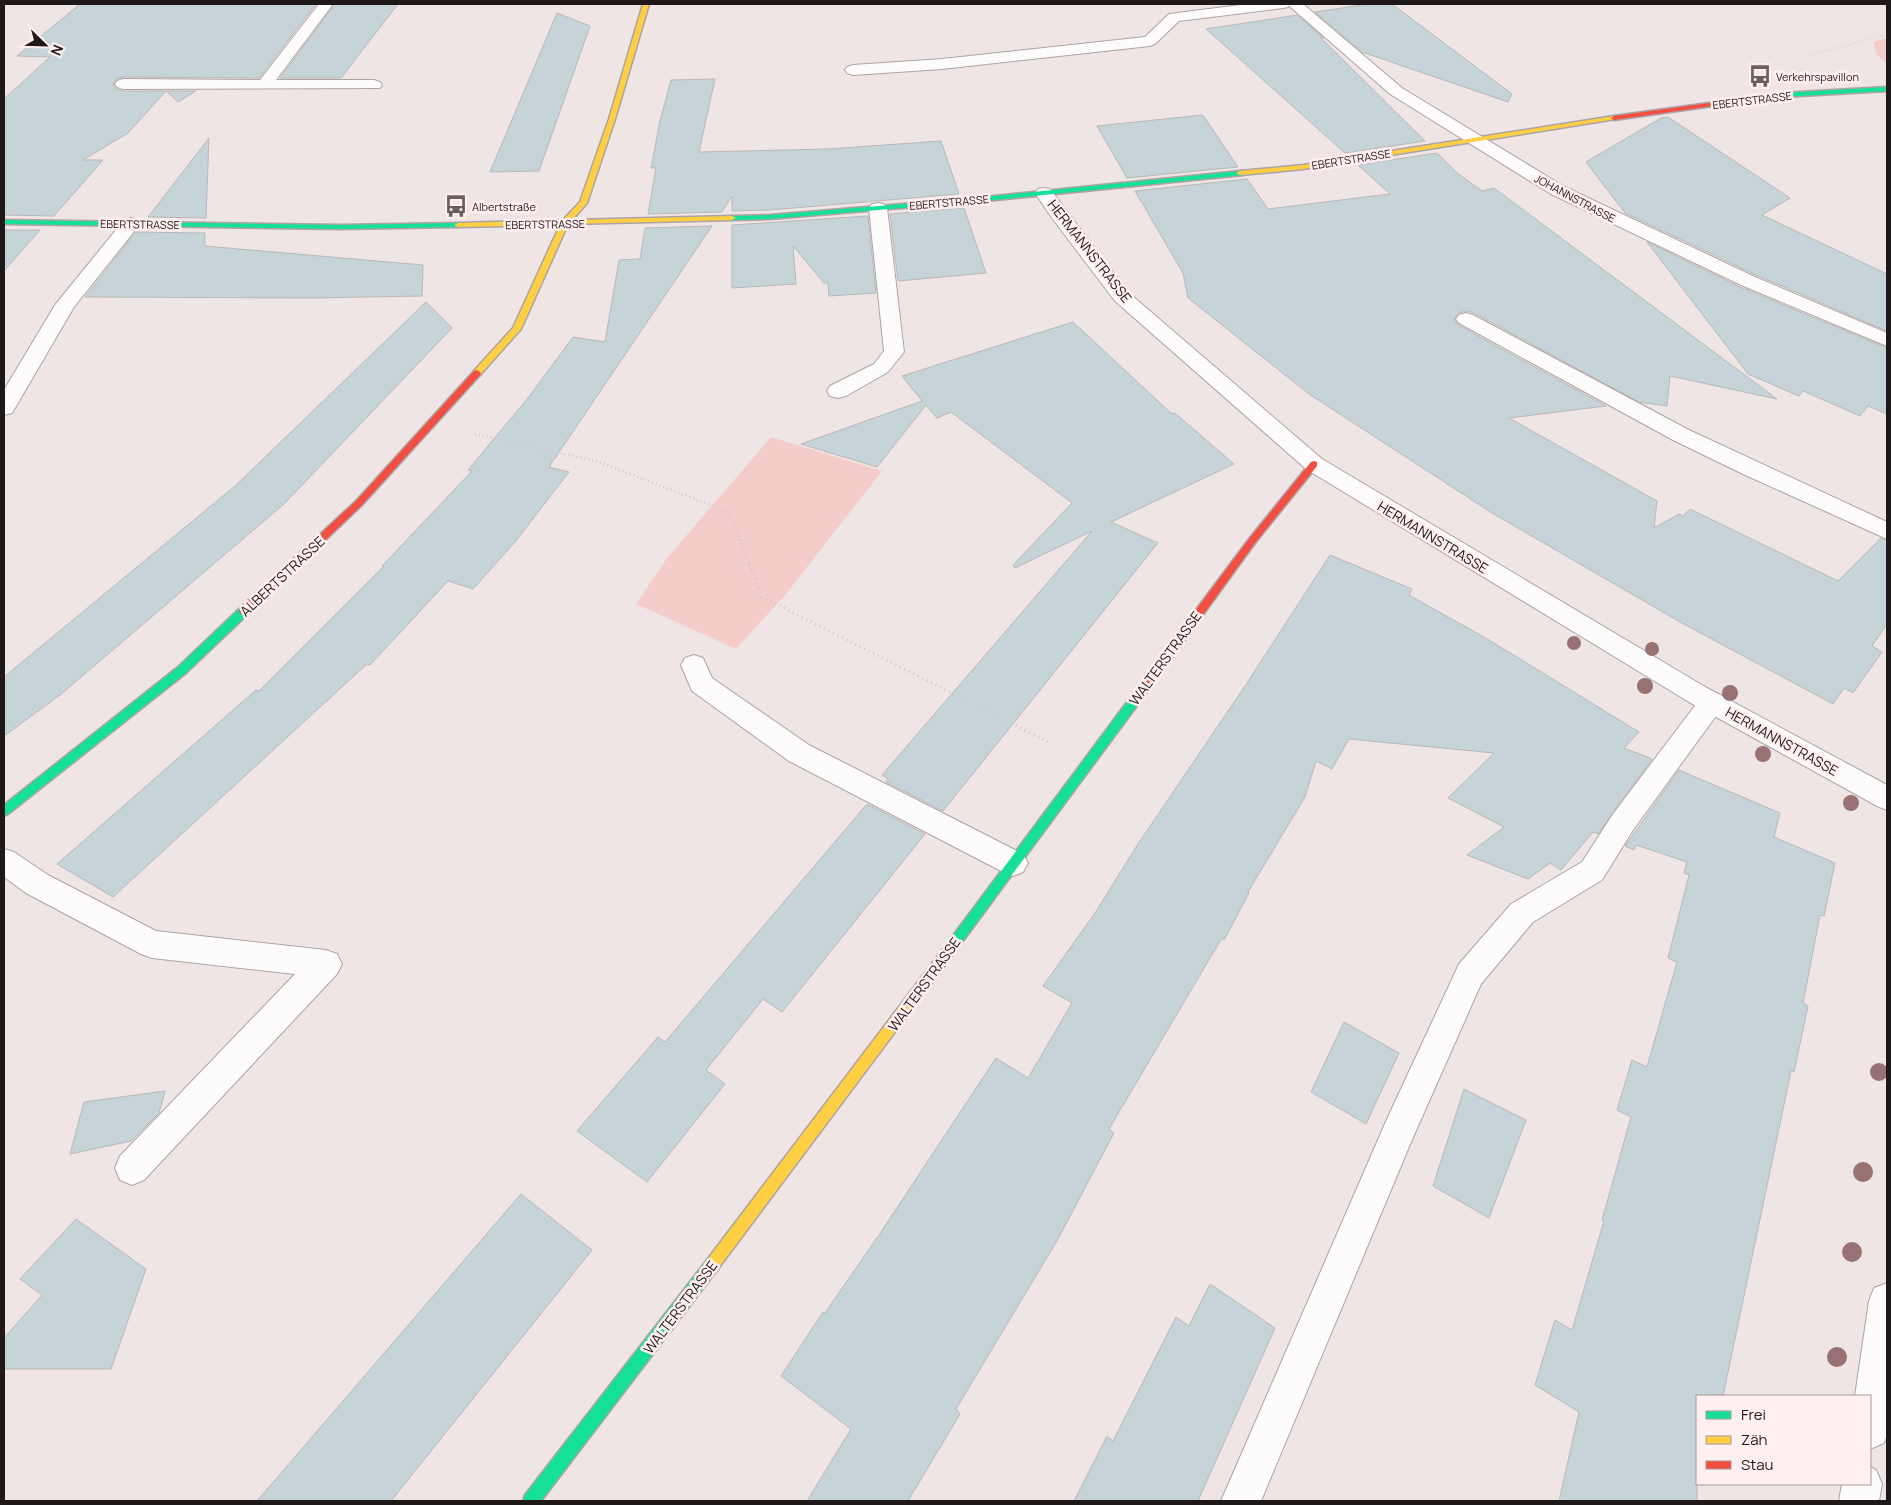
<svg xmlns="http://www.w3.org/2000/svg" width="1891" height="1505" viewBox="0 0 1891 1505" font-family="Manrope,sans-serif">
<rect width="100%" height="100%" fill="#efe5e4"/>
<!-- green -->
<g fill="#f4cdcb">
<path d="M 1887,38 L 1887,64 C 1879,57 1874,53 1874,42 Z"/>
<path d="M 771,437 L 882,471 L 786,594 L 736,649 L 636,604 L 667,558 Z"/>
</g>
<!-- building -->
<g fill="#c6d3d8" stroke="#b9b8b9">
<path d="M 80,4 L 316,4 L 259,78 L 123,77 L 116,79 L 113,85 L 116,89 L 122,91 L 166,91 L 128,133 L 83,160 L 103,160 L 54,216 L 4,215 L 4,99 L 50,57 L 17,56 Z"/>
<path d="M 335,4 L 398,4 L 341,78 L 280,78 Z"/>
<path d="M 1368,4 L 1392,4 L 1512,94 L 1508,102 L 1362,52 L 1315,12 Z"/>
<path d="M 557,13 L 590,26 L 539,171 L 490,172 Z"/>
<path d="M 1297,15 L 1324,38 L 1320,37 L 1425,141 L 1345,153 L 1206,29 Z"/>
<path d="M 715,79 L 699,152 L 828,149 L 941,141 L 959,194 L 770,210 L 732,211 L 732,196 L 722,212 L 648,214 L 656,168 L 651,168 L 660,121 L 671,80 Z"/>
<path d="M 166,91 L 196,91 L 178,102 Z"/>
<path d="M 1203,115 L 1238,167 L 1127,178 L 1097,126 Z"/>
<path d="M 1668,117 L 1790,198 L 1762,215 L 1887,274 L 1887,331 L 1756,275 L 1625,213 L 1586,162 L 1661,118 Z"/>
<path d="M 209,138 L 206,218 L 148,217 Z"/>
<path d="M 1437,153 L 1456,172 L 1482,191 L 1494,188 L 1777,399 L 1670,376 L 1667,406 L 1639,402 L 1474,313 L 1467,311 L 1458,313 L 1454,319 L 1458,325 L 1606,406 L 1509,418 L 1657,501 L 1654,528 L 1679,514 L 1683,516 L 1690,509 L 1838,581 L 1881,538 L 1887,541 L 1887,624 L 1872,646 L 1882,652 L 1853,693 L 1844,688 L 1833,704 L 1680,622 L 1492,513 L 1309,394 L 1188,298 L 1183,273 L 1135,191 L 1247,179 L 1268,209 L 1390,194 L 1358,165 Z"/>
<path d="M 964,208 L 986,273 L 898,281 L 890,214 Z"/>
<path d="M 868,216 L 876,293 L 829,296 L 828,283 L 824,283 L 793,246 L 796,284 L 732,288 L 732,225 Z"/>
<path d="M 712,226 L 549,467 L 569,472 L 515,542 L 473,589 L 448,581 L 370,665 L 367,664 L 113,897 L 57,864 L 256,690 L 259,691 L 384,566 L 382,566 L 472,471 L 468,470 L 528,398 L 573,337 L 605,342 L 619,260 L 640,259 L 645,228 Z"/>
<path d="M 4,230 L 40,230 L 4,271 Z"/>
<path d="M 136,232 L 205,233 L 205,246 L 423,265 L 422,296 L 312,298 L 85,297 Z"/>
<path d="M 1647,242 L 1740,287 L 1887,348 L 1887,414 L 1868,406 L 1860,416 L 1803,391 L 1799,396 L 1748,374 Z"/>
<path d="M 426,302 L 452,328 L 284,504 L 60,695 L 4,736 L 4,677 L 235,486 Z"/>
<path d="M 1073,322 L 1172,414 L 1175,413 L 1234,464 L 1111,522 L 1158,543 L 943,811 L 886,782 L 888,779 L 882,775 L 1092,531 L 1015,568 L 1013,565 L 1072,503 L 951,412 L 937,418 L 926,405 L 877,467 L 801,444 L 922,401 L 902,376 Z"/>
<path d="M 1330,555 L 1412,589 L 1409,595 L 1489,640 L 1639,732 L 1624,748 L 1652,759 L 1598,834 L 1593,832 L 1561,870 L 1550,863 L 1528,879 L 1467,855 L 1504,827 L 1448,798 L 1494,753 L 1349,739 L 1332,769 L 1316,761 L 1305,797 L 1248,892 L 1249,893 L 1224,940 L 1222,938 L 1213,953 L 1109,1129 L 1114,1133 L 1058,1239 L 956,1409 L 960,1414 L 908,1501 L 807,1501 L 851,1429 L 781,1376 L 823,1312 L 825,1313 L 881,1232 L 996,1058 L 1028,1078 L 1072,1003 L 1043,986 L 1095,913 L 1138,844 L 1245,686 Z"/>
<path d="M 1679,770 L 1780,813 L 1774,837 L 1835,863 L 1824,916 L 1820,915 L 1803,1003 L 1808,1006 L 1794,1072 L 1791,1071 L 1723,1396 L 1697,1396 L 1697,1501 L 1559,1501 L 1579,1412 L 1535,1385 L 1555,1320 L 1572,1330 L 1604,1221 L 1602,1220 L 1631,1117 L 1617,1110 L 1632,1060 L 1647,1067 L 1677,962 L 1668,958 L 1689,875 L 1684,873 L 1687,862 L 1636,845 L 1634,850 L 1625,846 Z"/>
<path d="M 867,804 L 925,834 L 782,1012 L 763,999 L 706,1070 L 725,1084 L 647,1182 L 577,1131 L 658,1037 L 665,1042 Z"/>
<path d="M 1344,1022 L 1399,1053 L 1366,1124 L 1311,1092 Z"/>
<path d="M 1464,1089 L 1526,1120 L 1489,1218 L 1433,1186 Z"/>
<path d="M 165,1091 L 159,1113 L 131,1141 L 70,1154 L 84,1102 Z"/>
<path d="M 521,1194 L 592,1250 L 391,1501 L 257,1501 Z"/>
<path d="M 76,1219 L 146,1269 L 111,1369 L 4,1369 L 4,1338 L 42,1295 L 20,1279 Z"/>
<path d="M 1210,1284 L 1275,1328 L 1198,1501 L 1074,1501 L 1107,1436 L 1113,1441 L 1176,1317 L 1189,1326 Z"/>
</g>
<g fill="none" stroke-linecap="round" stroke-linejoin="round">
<defs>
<g id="lane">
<path d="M 319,4 L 333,4 L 276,80 L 374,80 L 380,82 L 382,85 L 380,88 L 123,89 L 117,87 L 115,84 L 117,81 L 123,79 L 260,80 Z"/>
<path d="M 1248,4 L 1290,4 L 1288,7 L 1283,8 L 1179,21 L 1155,44 L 1150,46 L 942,69 L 853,75 L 847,73 L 845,70 L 847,67 L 853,65 L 942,59 L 1145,37 L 1169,14 Z"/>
<path d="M 878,203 L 884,204 L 887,208 L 904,352 L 888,372 L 846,396 L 838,398 L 830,396 L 827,391 L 830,386 L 874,364 L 884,351 L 869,208 L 872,204 Z"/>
<path d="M 131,218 L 138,220 L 140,224 L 74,307 L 15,408 L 12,413 L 4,415 L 4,390 L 55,305 L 124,220 Z"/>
<path d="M 1466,313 L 1473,315 L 1689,430 L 1887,522 L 1887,539 L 1743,474 L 1673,440 L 1459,323 L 1456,319 L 1459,315 Z"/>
<path d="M 694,655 L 703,658 L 712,678 L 809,745 L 1023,854 L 1028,863 L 1023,872 L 1013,876 L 1003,872 L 789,761 L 692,691 L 681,665 L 685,658 Z"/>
<path d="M 1712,692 L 1721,695 L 1725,702 L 1721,709 L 1633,830 L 1602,880 L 1533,922 L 1481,984 L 1411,1142 L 1261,1501 L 1221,1501 L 1387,1119 L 1459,964 L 1511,904 L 1582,862 L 1613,814 L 1703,695 Z"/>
<path d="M 4,849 L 14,852 L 48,875 L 156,931 L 326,950 L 337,954 L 342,964 L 337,974 L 144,1180 L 132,1185 L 120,1180 L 115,1168 L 120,1156 L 295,974 L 152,958 L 141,954 L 26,893 L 4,877 Z"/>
</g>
<g id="street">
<path d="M 1287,4 L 1303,4 L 1402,88 L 1563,186 L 1755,277 L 1887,333 L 1887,346 L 1741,285 L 1551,194 L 1390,94 Z"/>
<path d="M 1044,188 L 1050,189 L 1129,293 L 1322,459 L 1707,688 L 1887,785 L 1887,810 L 1877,806 L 1689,702 L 1306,469 L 1115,301 L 1052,218 L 1035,193 L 1038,189 Z"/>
<path d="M 1887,1283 L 1887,1435 L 1884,1443 L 1870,1449 L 1870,1396 L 1855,1396 L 1869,1301 L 1874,1288 Z"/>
<path d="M 1870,1467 L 1876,1470 L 1882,1484 L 1879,1501 L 1839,1501 L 1842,1484 L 1870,1484 Z"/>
</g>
<g id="fast">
<path d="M 1887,87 L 1887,91 L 1782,97 L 1779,95 L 1782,93 Z"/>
<path d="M 1240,171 L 1243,171 L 1243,175 L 975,202 L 770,219 L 732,220 L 728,218 L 732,216 L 770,215 L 975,198 Z"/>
<path d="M 4,220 L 341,225 L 458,223 L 462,225 L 458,227 L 341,229 L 4,224 Z"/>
<path d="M 244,607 L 248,608 L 249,611 L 248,614 L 186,673 L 8,814 L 4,816 L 4,805 L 178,667 L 240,608 Z"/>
<path d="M 1146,681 L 1150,682 L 1151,685 L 1150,688 L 957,949 L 953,951 L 949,949 L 947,945 L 949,941 L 1142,682 Z"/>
<path d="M 715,1254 L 720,1256 L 722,1261 L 720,1266 L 541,1501 L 523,1501 L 525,1495 L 710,1256 Z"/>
</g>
<g id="slow">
<path d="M 643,4 L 649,4 L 615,119 L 587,203 L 572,220 L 732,216 L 736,218 L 732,220 L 568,224 L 521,329 L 480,375 L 474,375 L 474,371 L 513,328 L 560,225 L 458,227 L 454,225 L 458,223 L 563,220 L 580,202 L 609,119 Z"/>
<path d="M 1614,116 L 1617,118 L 1616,119 L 1303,169 L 1240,175 L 1236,173 L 1240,171 L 1303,165 Z"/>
<path d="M 953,939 L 957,941 L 959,945 L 957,949 L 720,1266 L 715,1268 L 710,1266 L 708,1261 L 710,1256 L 949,941 Z"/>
</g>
<g id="jam">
<path d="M 1782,93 L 1784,94 L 1784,96 L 1614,120 L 1611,118 L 1614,116 Z"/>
<path d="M 477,370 L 481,373 L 480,375 L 362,505 L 248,614 L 240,614 L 239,611 L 240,608 L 356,501 L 474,371 Z"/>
<path d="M 1314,461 L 1317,462 L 1317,466 L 1255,543 L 1150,688 L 1142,688 L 1141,685 L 1142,682 L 1249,539 L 1311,462 Z"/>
</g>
</defs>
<!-- lane casing -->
<use href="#lane" stroke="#aca4a4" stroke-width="2"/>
<!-- street casing -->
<use href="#street" stroke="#aca4a4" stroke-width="2"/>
<!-- fast casing -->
<use href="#fast" stroke="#aca4a4" stroke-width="3"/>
<!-- slow casing -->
<use href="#slow" stroke="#aca4a4" stroke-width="3"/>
<!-- jam casing -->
<use href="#jam" stroke="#aca4a4" stroke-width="3"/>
<!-- path-far2 -->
<g stroke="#cbc8c8" stroke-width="2" stroke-dasharray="0.5 2.5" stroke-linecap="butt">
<path d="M 1883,4 L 1887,6"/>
<path d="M 1808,56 L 1887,34"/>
</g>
<!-- path-far1 -->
<path stroke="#cbc8c8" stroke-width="2.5" stroke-dasharray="1 3" stroke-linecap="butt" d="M 475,434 L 596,461 L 729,512 L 750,566"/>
<!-- path -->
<path stroke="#cbc8c8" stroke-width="3" stroke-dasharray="1 4" stroke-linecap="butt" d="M 749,564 L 762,597 L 1048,742"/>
<!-- lane -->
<use href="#lane" fill="#fdfbfb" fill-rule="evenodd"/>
<!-- street -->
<use href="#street" fill="#fdfbfb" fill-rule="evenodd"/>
<!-- fast -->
<use href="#fast" fill="#16e098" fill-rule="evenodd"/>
<!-- slow -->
<use href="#slow" fill="#ffcf43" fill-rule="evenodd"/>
<!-- jam -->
<use href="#jam" fill="#f24e42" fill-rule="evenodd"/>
</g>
<!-- trees -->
<g fill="#987172">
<circle cx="1574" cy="643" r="7"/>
<circle cx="1652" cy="649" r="7"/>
<circle cx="1645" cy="686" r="8"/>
<circle cx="1730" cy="693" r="8"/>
<circle cx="1763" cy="754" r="8"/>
<circle cx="1851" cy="803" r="8"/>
<circle cx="1879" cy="1072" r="9"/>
<circle cx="1863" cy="1172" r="10"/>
<circle cx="1852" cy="1252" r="10"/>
<circle cx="1837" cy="1357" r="10"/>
</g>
<!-- icons -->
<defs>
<symbol id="bus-bare" viewBox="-9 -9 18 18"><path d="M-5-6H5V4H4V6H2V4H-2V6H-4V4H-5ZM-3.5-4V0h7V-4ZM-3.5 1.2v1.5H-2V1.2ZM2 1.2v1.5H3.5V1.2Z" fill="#68605f" stroke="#ffefee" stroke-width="2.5" paint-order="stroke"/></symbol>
</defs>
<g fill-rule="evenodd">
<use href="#bus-bare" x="1744" y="60" width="32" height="32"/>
<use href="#bus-bare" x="440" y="190" width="32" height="32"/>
</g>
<g text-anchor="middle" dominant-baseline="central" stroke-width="5" stroke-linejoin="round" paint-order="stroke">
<!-- far-poi labels -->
<g font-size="11" fill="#1f1818" stroke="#ffefee" text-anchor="start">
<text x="1776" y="76">Verkehrspavillon</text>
<text x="472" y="206">Albertstraße</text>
</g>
<!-- far-street labels -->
<g font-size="11" fill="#1f1818" stroke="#ffefee">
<text transform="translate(1752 100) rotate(-7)">EBERTSTRASSE</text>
<text transform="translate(1351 159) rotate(-9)">EBERTSTRASSE</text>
<text transform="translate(1575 198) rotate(28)">JOHANNSTRASSE</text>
<text transform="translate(949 202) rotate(-5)">EBERTSTRASSE</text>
<text transform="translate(140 224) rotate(1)">EBERTSTRASSE</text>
<text transform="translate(545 224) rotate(-1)">EBERTSTRASSE</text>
</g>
<!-- street labels -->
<g font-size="14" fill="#1f1818" stroke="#ffefee">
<text transform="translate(1090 251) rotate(52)">HERMANNSTRASSE</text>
<text transform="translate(1433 537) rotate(31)">HERMANNSTRASSE</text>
<text transform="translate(282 576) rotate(-43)">ALBERTSTRASSE</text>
<text transform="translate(1165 658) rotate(-54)">WALTERSTRASSE</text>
<text transform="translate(1782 741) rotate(29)">HERMANNSTRASSE</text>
<text transform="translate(924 984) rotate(-54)">WALTERSTRASSE</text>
<text transform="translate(680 1307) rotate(-53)">WALTERSTRASSE</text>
</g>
</g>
<!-- border -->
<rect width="1891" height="1505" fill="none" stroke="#1f1818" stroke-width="10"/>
<!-- legend -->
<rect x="1696" y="1395" width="175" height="90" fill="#ffefee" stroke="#a59998"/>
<rect x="1706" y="1411" width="25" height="8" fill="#16e098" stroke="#a59998"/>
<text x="1741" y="1420" font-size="15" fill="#1f1818">Frei</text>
<rect x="1706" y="1436" width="25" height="8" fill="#ffcf43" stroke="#a59998"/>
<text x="1741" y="1445" font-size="15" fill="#1f1818">Zäh</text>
<rect x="1706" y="1461" width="25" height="8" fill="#f24e42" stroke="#a59998"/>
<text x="1741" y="1470" font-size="15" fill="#1f1818">Stau</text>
<!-- north arrow -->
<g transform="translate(45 45) rotate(113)" stroke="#ffefee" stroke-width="4" paint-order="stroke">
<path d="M0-4L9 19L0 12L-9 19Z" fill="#1f1818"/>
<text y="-8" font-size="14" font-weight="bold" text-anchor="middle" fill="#1f1818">N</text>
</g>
</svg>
